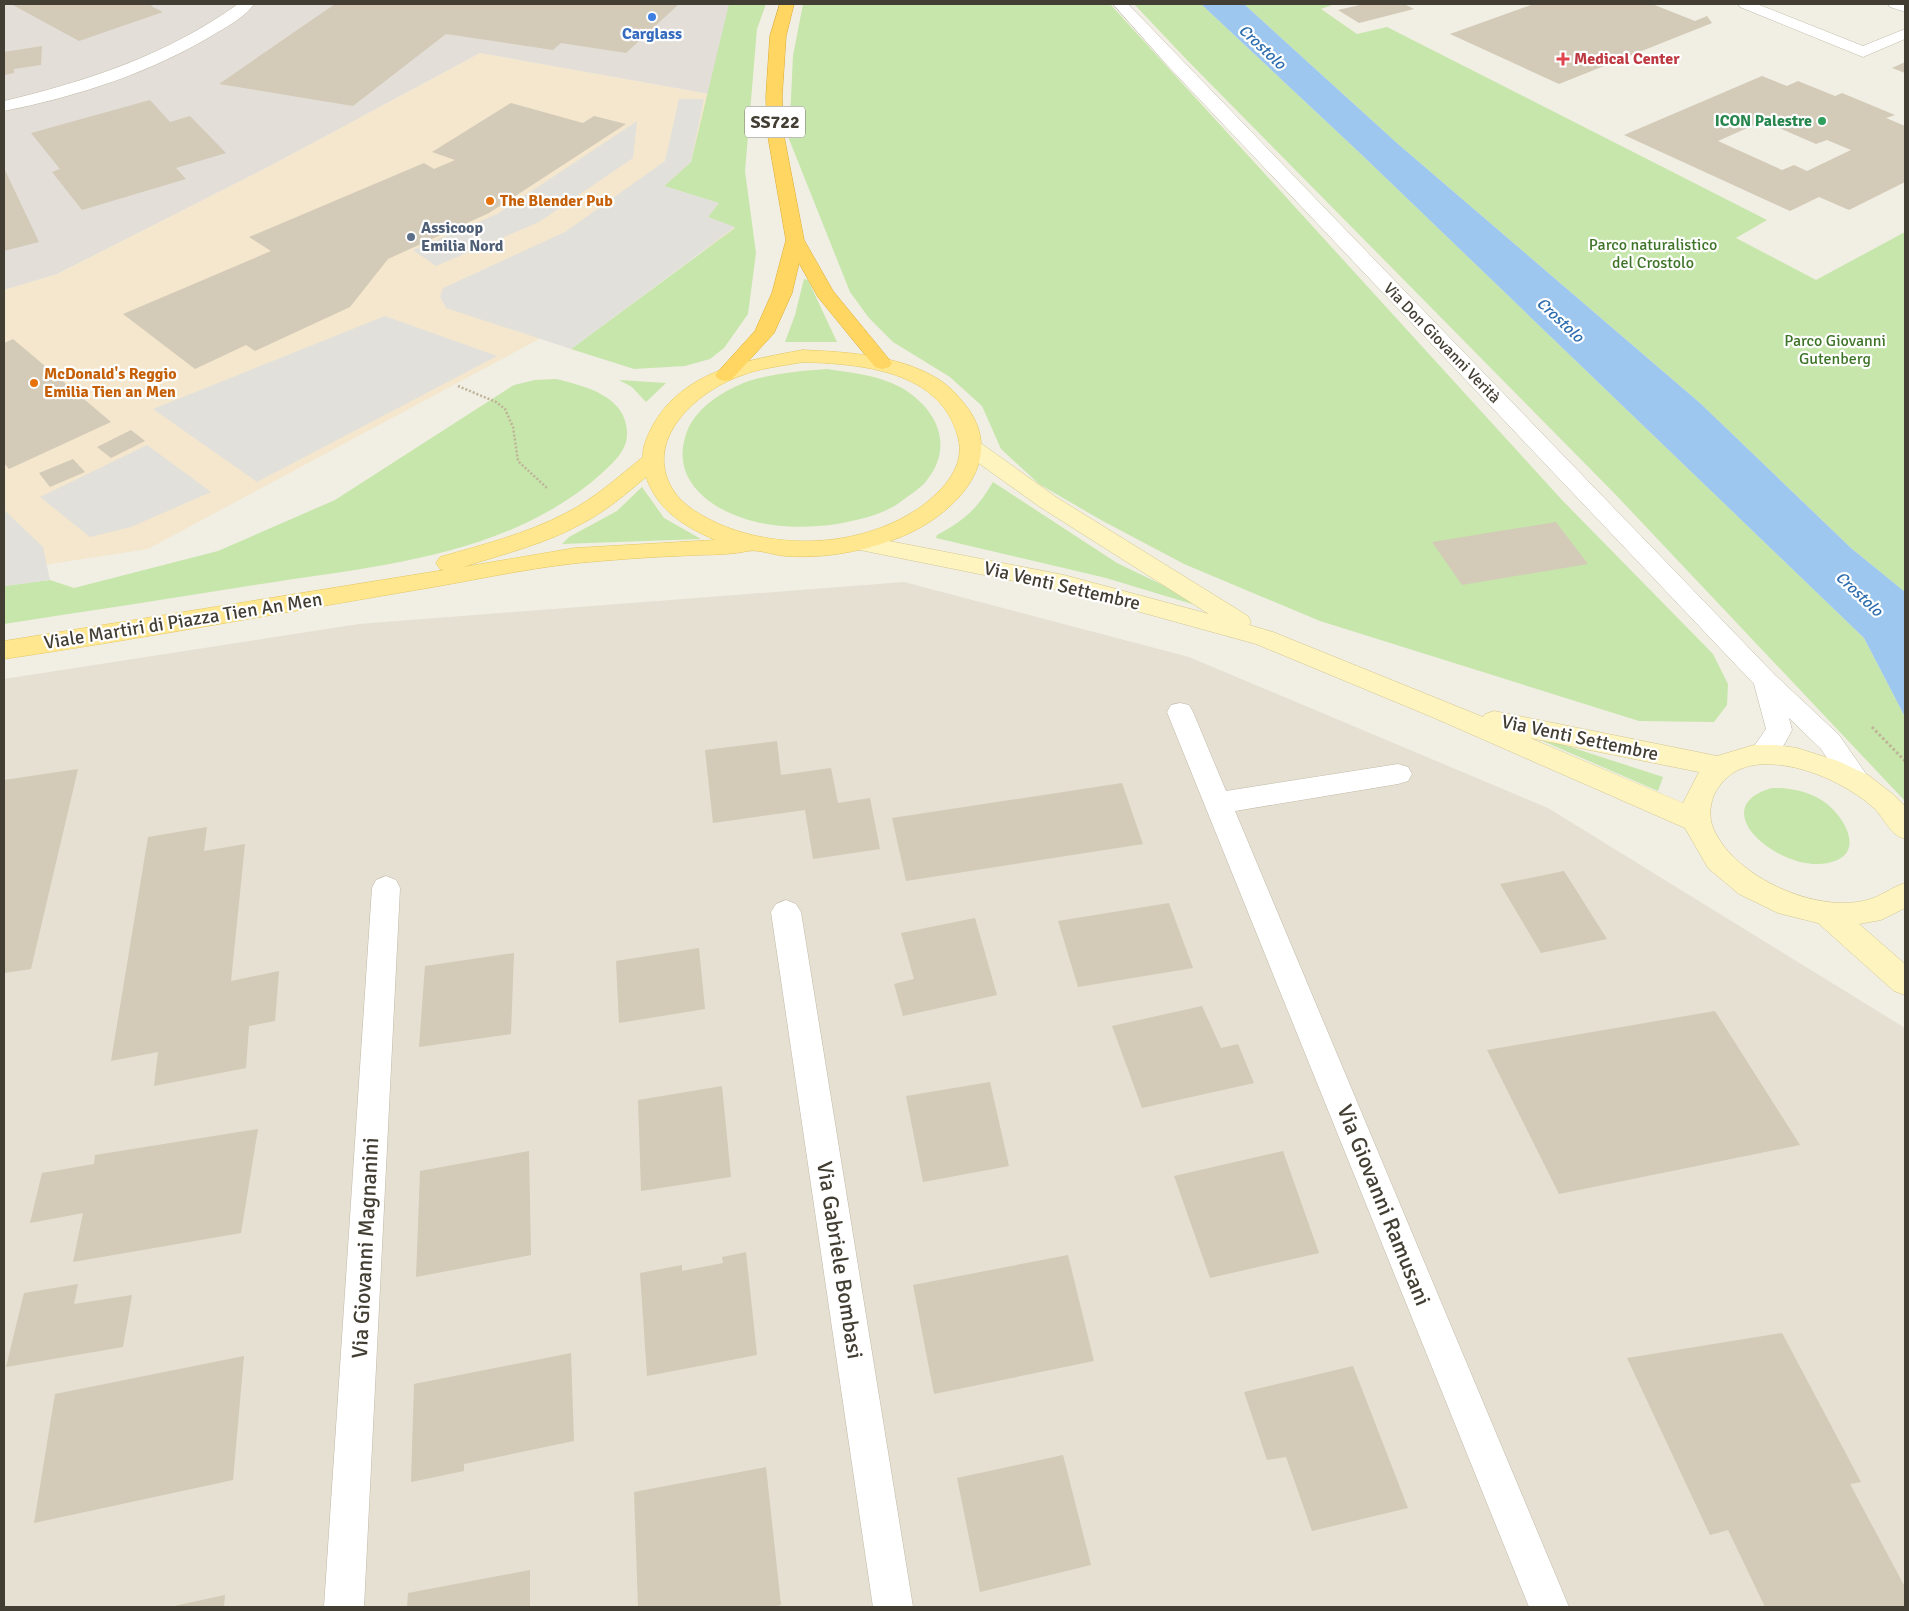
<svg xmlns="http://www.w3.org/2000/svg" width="1909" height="1611" viewBox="0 0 1909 1611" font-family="Signika,sans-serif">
<rect width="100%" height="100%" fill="#f1eee3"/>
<!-- residential -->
<path fill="#e5e0d1" d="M 904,582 L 1189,657 L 1548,808 L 1905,1028 L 1905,1607 L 4,1607 L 4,679 L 359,624 Z"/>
<!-- commercial -->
<path fill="#f4e7cd" d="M 480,53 L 715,95 L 744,229 L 148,549 L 4,571 L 4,290 L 57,274 L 266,168 Z"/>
<!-- industrial -->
<path fill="#e3dfd8" d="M 4,4 L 744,4 L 715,95 L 480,53 L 266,168 L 57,274 L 4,290 Z"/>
<!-- green -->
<g fill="#c7e6ab">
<path d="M 729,4 L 766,4 L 757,29 L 745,171 L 756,253 L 748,314 L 724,348 L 710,359 L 685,366 L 634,369 L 571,349 L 735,228 L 708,217 L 718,203 L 664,186 L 691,162 Z"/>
<path d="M 803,4 L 1110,4 L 1562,500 L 1713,654 L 1728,684 L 1727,705 L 1714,722 L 1639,721 L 1320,621 L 1184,564 L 1101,520 L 1039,484 L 1001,449 L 982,406 L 950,377 L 893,342 L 869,318 L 850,292 L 789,139 L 793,56 Z"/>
<path d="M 1134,4 L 1201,4 L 1363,156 L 1864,638 L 1905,717 L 1905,801 L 1615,494 L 1188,61 Z"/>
<path d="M 1244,4 L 1335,4 L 1321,9 L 1357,34 L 1387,27 L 1767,220 L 1736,238 L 1816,280 L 1905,232 L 1905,592 L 1851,548 L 1700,403 L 1398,144 Z"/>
<path d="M 804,279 L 808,280 L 837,342 L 785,342 L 795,315 Z"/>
<path d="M 827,369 C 852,373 878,375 900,387 C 936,407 955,445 927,480 C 921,488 911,494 903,500 C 886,514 859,520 837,524 C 816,527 794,528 773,525 C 724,519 664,486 688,429 C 698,406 726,389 749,381 C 775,373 800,371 827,369 Z"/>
<path d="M 556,379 C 585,386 626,396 627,432 C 628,450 614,462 602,473 C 510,556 377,566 261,584 C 175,598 89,611 4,624 L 4,586 L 50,580 L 74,588 L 218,551 L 335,500 L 514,385 L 535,380 Z"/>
<path d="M 619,380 L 666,383 L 646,402 L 632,387 Z"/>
<path d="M 993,482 L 1117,563 L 1204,605 L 1202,607 L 1106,578 L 936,538 L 937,535 C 965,520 977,509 993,482 Z"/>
<path d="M 642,487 L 664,518 L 701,539 L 562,544 L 569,537 L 617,511 Z"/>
<path d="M 1515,729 L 1663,777 L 1658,791 Z"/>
<path d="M 1772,788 C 1790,788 1807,791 1823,801 C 1844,815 1868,855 1828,863 C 1780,873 1702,808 1772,788 Z"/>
</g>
<!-- parking -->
<g fill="#e2e0db">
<path d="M 679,99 L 704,99 L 691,162 L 664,186 L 719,203 L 708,217 L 735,227 L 571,349 L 446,308 L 440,297 L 443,288 L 565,232 L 665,161 Z"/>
<path d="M 637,121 L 633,158 L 539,222 L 436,266 L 413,250 L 497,214 Z"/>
<path d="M 385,316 L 497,356 L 257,482 L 153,409 Z"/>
<path d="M 147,445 L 211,492 L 131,527 L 90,537 L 40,497 Z"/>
<path d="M 4,510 L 43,547 L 50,580 L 4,586 Z"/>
</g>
<!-- water -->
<path fill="#9dc7ef" d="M 1201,4 L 1244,4 L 1398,144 L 1700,403 L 1851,548 L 1905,592 L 1905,717 L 1864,638 L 1363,156 Z"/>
<!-- building -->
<g fill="#d3cab8" fill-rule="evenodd">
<path d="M 11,4 L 155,4 L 151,6 L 163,12 L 79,41 Z"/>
<path d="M 335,4 L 679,4 L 626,53 L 561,43 L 553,50 L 446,34 L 353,106 L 219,84 Z"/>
<path d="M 1364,4 L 1404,4 L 1414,9 L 1359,23 L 1338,10 Z"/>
<path d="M 1534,4 L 1652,4 L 1695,21 L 1707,16 L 1712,23 L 1559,84 L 1450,34 Z"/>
<path d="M 42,46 L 41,65 L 14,69 L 14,73 L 4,75 L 4,52 Z"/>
<path d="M 1905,62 L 1905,73 L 1892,68 Z"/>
<path d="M 1762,76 L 1787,86 L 1798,81 L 1835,96 L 1842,93 L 1895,115 L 1886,118 L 1905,126 L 1905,182 L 1849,210 L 1819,197 L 1790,211 L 1624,135 ZM 1763,121 L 1816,144 L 1827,140 L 1851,150 L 1807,171 L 1794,165 L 1782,170 L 1718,141 Z"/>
<path d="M 150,100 L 170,122 L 190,116 L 226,153 L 176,168 L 186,179 L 82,210 L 52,172 L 60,169 L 31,133 Z"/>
<path d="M 511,103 L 583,123 L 594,116 L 626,124 L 489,213 L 388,259 L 350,307 L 255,351 L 246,345 L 195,369 L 123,314 L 271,251 L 249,237 L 424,163 L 434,169 L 455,160 L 432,152 Z"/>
<path d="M 4,168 L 39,242 L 4,251 Z"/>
<path d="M 13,339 L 111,422 L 9,469 L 4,463 L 4,343 Z"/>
<path d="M 131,430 L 145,441 L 111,458 L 97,447 Z"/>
<path d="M 73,459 L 85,472 L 50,487 L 39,473 Z"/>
<path d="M 1556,522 L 1588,564 L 1462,585 L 1432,542 Z"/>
<path d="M 777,741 L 781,775 L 831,768 L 838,803 L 870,798 L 880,849 L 813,859 L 805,810 L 713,823 L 705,750 Z"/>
<path d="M 78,769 L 31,969 L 4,973 L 4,780 Z"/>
<path d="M 1122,783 L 1143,844 L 906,881 L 892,818 Z"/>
<path d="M 207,827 L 204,851 L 245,844 L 231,981 L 279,971 L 275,1021 L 249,1026 L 246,1068 L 154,1086 L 158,1052 L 111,1061 L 148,837 Z"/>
<path d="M 1564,871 L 1607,939 L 1541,953 L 1500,884 Z"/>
<path d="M 1169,903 L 1193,968 L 1078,987 L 1058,921 Z"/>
<path d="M 975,918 L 997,995 L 903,1016 L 894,984 L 914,979 L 901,933 Z"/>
<path d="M 699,948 L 705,1009 L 619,1023 L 616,961 Z"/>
<path d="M 514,953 L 511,1034 L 419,1047 L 425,966 Z"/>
<path d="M 1202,1006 L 1221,1048 L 1238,1044 L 1254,1083 L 1142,1108 L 1112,1026 Z"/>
<path d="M 1715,1011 L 1800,1145 L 1559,1194 L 1487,1050 Z"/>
<path d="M 990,1082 L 1009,1166 L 923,1182 L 906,1096 Z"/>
<path d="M 722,1086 L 731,1177 L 641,1191 L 638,1100 Z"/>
<path d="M 258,1129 L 241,1233 L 73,1262 L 83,1213 L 30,1223 L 42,1173 L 94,1164 L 95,1155 Z"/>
<path d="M 529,1151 L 531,1255 L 416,1277 L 420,1171 Z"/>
<path d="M 1283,1151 L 1319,1253 L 1210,1278 L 1174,1176 Z"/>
<path d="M 746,1252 L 757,1355 L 647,1376 L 640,1273 L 682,1265 L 682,1271 L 723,1263 L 722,1257 Z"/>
<path d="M 1068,1255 L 1094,1361 L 934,1394 L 913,1285 Z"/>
<path d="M 78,1284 L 74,1304 L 132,1295 L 123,1347 L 6,1367 L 24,1293 Z"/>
<path d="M 1782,1333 L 1861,1482 L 1850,1484 L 1905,1587 L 1905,1607 L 1765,1607 L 1728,1530 L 1710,1535 L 1627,1358 Z"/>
<path d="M 571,1353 L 574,1441 L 464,1464 L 464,1471 L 411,1482 L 414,1384 Z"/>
<path d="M 244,1356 L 233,1480 L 34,1523 L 55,1394 Z"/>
<path d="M 1353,1366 L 1408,1508 L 1312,1531 L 1286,1457 L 1267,1460 L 1244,1392 Z"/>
<path d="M 1063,1455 L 1091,1565 L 980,1592 L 957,1478 Z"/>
<path d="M 766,1467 L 781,1605 L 771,1607 L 638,1607 L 634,1492 Z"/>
<path d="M 530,1570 L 530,1607 L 407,1607 L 408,1593 Z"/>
<path d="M 225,1595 L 224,1607 L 174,1607 L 174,1606 Z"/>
</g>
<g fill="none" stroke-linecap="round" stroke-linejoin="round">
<defs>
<g id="street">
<path d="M 238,4 L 254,4 C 247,15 230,25 218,32 C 153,72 79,96 4,111 L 4,101 C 88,81 167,55 238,4 Z"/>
<path d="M 1113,4 L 1128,4 L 1775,675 L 1839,735 L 1871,781 L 1867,788 L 1857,791 L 1847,788 L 1821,749 L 1789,718 L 1792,730 C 1783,747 1773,769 1752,762 L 1748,755 L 1766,729 L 1754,684 L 1168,66 Z"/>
<path d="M 1738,4 L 1757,4 L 1863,46 L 1905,29 L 1905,39 L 1863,57 L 1740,7 Z"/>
<path d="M 1888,4 L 1905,4 L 1905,12 L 1890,7 Z"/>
<path d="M 1180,703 L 1189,705 L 1193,712 L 1226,791 L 1398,764 L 1408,767 L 1412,774 L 1408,781 L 1398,784 L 1235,811 L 1569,1607 L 1529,1607 L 1167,712 L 1171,705 Z"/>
<path d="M 386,876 L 396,880 L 400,888 L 364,1607 L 324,1607 L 372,888 L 376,880 Z"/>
<path d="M 786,900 L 796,904 L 801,912 L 913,1607 L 873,1607 L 771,912 L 776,904 Z"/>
</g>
<path id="secondary" d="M 971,440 L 979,442 L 1056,497 L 1248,616 L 1251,622 L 1249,625 L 1273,632 L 1483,717 L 1485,714 L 1494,711 L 1717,756 L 1754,745 L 1776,745 L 1797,748 L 1838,761 L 1868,775 L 1894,795 L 1905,806 L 1905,839 C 1890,835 1885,819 1874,808 C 1852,789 1825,775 1797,768 C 1765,761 1734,761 1716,791 C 1710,801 1708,818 1714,830 C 1735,877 1817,914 1867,900 C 1880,897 1892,887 1905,883 L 1905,908 L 1881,920 L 1859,924 L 1905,964 L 1905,995 L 1894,991 L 1818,923 L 1778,913 L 1739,894 L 1708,868 L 1685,828 L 1432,717 L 1256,644 L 1064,591 L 850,548 L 846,543 L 850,538 L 858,535 L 1064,575 L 1209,614 L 1040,507 L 963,452 L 960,447 L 963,442 ZM 1530,738 L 1699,772 L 1683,803 Z"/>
<path id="primary" d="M 803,350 C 847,352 899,355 938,379 C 951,387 960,398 969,410 C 1006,464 951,516 903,536 C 866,551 825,559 785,556 C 774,555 758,549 748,551 C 725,556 704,554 679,556 C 646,557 612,560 578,563 C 522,569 466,582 410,591 C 275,614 139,639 4,659 L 4,641 L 444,570 L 440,569 L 436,563 L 440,557 C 482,545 526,534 566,513 C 594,499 618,477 643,457 C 642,446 648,435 653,425 C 683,371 747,360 803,350 ZM 803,362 C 861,364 940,370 958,437 C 966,466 944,489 922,506 C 864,547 782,551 719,524 C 702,516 683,506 673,490 C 642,440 696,392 740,376 C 760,368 782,366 803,362 ZM 646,477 C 658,511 684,526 715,540 L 575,548 L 463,567 C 503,554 546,544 583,523 C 606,511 626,494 646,477 Z"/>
<path id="highway" d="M 780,4 L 794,4 L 786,36 L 782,96 L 783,131 L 804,240 L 833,291 L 892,363 L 889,367 L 882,369 L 875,367 L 818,297 L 799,263 L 792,293 L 774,333 L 732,379 L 725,381 L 718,379 L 715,375 L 755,331 L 772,293 L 786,240 L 767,131 L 766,96 L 770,36 Z"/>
</defs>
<!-- street casing -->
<use href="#street" stroke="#c0b9a8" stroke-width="1"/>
<!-- secondary casing -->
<use href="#secondary" stroke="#d2c692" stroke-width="1"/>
<!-- primary casing -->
<use href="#primary" stroke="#e3c65f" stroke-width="1"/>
<!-- highway casing -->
<use href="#highway" stroke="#ddab31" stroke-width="1"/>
<!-- path-far1 -->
<path stroke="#beb397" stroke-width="2.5" stroke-dasharray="2 2" stroke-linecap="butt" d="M 458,386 L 496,402 L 505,409 L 513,427 L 518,461 L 548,489"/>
<!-- path -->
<path stroke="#beb397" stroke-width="3" stroke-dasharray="2.5 2.5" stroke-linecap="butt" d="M 1872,727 L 1905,761"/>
<!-- street -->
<use href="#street" fill="#fff" fill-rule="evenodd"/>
<!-- secondary -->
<use href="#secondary" fill="#fef4bf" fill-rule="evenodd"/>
<!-- primary -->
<use href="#primary" fill="#fee78f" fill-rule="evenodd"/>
<!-- highway -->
<use href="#highway" fill="#fed661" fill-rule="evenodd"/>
</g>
<!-- markers -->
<circle fill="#3f7fe0" stroke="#fff" stroke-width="2" cx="652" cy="17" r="5"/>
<path fill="#e0444e" stroke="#fff" stroke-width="2" d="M1560.5 51.5h5v5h5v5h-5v5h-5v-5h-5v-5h5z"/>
<circle fill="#2e9e5b" stroke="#fff" stroke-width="2" cx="1822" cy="121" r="5"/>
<g fill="#e8710a" stroke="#fff" stroke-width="2">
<circle cx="490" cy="201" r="5"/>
<circle cx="34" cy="383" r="5"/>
</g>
<circle fill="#5c6f8a" stroke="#fff" stroke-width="2" cx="411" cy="237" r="5"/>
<g text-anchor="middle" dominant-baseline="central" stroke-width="4.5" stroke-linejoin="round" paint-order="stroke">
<!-- far-shop labels -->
<g font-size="16" font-weight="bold" fill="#366cbe" stroke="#fff">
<text x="652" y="34">Carglass</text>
</g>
<!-- far-water labels -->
<g font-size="16" font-style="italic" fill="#2d6dae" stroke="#fff">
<text transform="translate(1262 47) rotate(43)">Crostolo</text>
<text transform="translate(1560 320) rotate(43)">Crostolo</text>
<text transform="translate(1859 594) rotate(43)">Crostolo</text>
</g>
<!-- far-health labels -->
<g font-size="16" font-weight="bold" fill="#be3a42" stroke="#fff" text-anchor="start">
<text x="1574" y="59">Medical Center</text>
</g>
<!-- far-leisure labels -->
<g font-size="16" font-weight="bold" fill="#27864d" stroke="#fff" text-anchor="end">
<text x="1812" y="121">ICON Palestre</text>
</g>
<!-- far-food labels -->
<g font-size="16" font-weight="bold" fill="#c56008" stroke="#fff" text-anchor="start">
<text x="500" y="201">The Blender Pub</text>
<text x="44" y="374">McDonald's Reggio<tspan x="44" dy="18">Emilia Tien an Men</tspan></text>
</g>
<!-- far-service labels -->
<g font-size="16" font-weight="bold" fill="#4e5e75" stroke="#fff" text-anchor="start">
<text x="421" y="228">Assicoop<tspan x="421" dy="18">Emilia Nord</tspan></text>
</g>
<!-- far-park labels -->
<g font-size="16" fill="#3e7427" stroke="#fff">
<text x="1653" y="245">Parco naturalistico<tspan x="1653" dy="18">del Crostolo</tspan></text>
<text x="1835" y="341">Parco Giovanni<tspan x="1835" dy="18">Gutenberg</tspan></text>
</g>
<!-- far-street labels -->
<g font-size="16" fill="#433e33" stroke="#fff">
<text transform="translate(1442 343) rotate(46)">Via Don Giovanni Verità</text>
</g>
<!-- shield labels -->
<rect fill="#fff" stroke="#7b7870" stroke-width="1" x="745" y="106.5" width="60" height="31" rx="4"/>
<g font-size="18" font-weight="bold" fill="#433e33">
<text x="775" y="122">SS722</text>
</g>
<!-- street labels -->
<g font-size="19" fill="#433e33" stroke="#fff">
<text transform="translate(1062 586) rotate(13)">Via Venti Settembre</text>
<text transform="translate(183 621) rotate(-9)">Viale Martiri di Piazza Tien An Men</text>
<text transform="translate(1580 738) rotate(12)">Via Venti Settembre</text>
</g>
<!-- near-street labels -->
<g font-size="22" fill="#433e33" stroke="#fff">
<text transform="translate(1384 1205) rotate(68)">Via Giovanni Ramusani</text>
<text transform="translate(365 1248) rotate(-87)">Via Giovanni Magnanini</text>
<text transform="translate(840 1260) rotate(81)">Via Gabriele Bombasi</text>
</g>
</g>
<!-- border -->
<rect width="1909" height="1611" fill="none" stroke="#433e33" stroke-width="10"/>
</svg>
